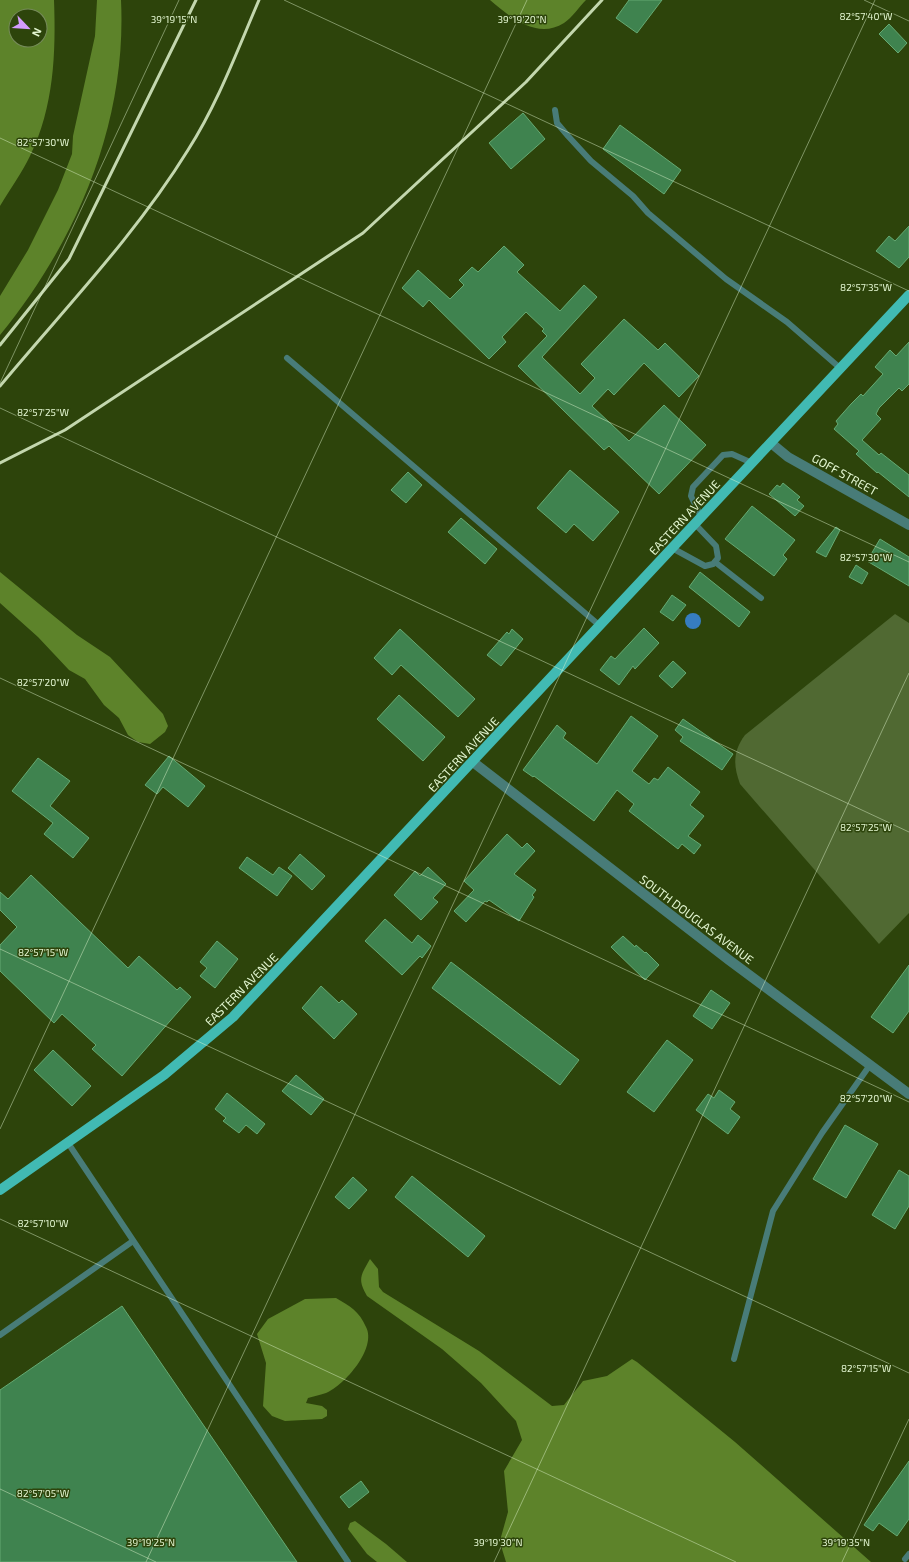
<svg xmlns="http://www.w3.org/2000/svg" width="909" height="1562" viewBox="0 0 909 1562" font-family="'Exo 2',sans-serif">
<rect width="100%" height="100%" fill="#2d440b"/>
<!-- green -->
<path fill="#506932" d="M 895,614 L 909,623 L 909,913 L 879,944 L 740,784 C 733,765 733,751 745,735 Z"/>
<!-- forest -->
<g fill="#5d832a" fill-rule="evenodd">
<path d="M 0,0 L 54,0 C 56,53 54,107 30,156 C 22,173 10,189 0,206 ZM 16,16 L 40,16 L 40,40 L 16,40 Z"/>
<path d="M 97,0 L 121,0 C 127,123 77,241 0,335 L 0,296 L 28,250 L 58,190 L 72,154 L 73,136 L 95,36 Z"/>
<path d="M 490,0 L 586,0 C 579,7 572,18 564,23 C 537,40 510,17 490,0 Z"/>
<path d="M 0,572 L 77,635 L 110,657 L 163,714 L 168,726 L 165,732 L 150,744 L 138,742 L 128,735 L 119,718 L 104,705 L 85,679 L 69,670 L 38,637 L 0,603 Z"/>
<path d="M 370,1259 L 378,1269 L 379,1287 L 383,1292 L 479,1351 L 552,1406 L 564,1405 L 583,1381 L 607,1376 L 632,1359 L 637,1362 L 735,1442 L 871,1562 L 506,1562 L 502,1549 L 501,1537 L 508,1512 L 504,1471 L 522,1440 L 516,1421 L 481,1383 L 442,1349 L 367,1296 C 357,1279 361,1275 370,1259 Z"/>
<path d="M 336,1298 C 350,1306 359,1311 366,1327 C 377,1348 345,1385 326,1393 C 321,1395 314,1396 308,1398 L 306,1403 L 322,1406 L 327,1410 L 327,1416 L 322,1419 L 285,1421 L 272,1416 L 263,1406 L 266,1363 L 257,1334 L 268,1319 L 305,1299 Z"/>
<path d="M 355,1521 L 386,1544 L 407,1562 L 377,1562 L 367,1554 L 348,1529 L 350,1523 Z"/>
</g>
<!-- water -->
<circle fill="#367dc0" cx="693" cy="621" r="8"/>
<!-- building -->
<g fill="#3f834f" stroke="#65aa73">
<path d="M 629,0 L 662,0 L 637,33 L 616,18 Z"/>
<path d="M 889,24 L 907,43 L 898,53 L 879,34 Z"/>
<path d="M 523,113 L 545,139 L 511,169 L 489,143 Z"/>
<path d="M 620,125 L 681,170 L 664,194 L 603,149 Z"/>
<path d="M 909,226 L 909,257 L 899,268 L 876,251 L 889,236 L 895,241 Z"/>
<path d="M 504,246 L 524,265 L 517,272 L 560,311 L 584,285 L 597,297 L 542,357 L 580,394 L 595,378 L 581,364 L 624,319 L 658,350 L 665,343 L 699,376 L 679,397 L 644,363 L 614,395 L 608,389 L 592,406 L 629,441 L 664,405 L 706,445 L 659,494 L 609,446 L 604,450 L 518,366 L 547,336 L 542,331 L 544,329 L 526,312 L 502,337 L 506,342 L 489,359 L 429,300 L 423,307 L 402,288 L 418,270 L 450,299 L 464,285 L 459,280 L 472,267 L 478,272 Z"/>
<path d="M 909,342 L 909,384 L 902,391 L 899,388 L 879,408 L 876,414 L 881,419 L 862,440 L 879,455 L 881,453 L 909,475 L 909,497 L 878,472 L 877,473 L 856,454 L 859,451 L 834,429 L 838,424 L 836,421 L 851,404 L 861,394 L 863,396 L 883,374 L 875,367 L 890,350 L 896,356 Z"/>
<path d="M 570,470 L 619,512 L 593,541 L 574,524 L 566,533 L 537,508 Z"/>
<path d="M 408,472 L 422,485 L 406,503 L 391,490 Z"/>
<path d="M 783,483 L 800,497 L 797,500 L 804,506 L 795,516 L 769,494 L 777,485 L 780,487 Z"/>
<path d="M 752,506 L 795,540 L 783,555 L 787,559 L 774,576 L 725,539 Z"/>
<path d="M 461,518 L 497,549 L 485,564 L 448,532 Z"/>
<path d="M 836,527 L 840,530 L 826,557 L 816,552 Z"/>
<path d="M 880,539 L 909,557 L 909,586 L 867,561 Z"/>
<path d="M 856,565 L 868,573 L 862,584 L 849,577 Z"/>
<path d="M 700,572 L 750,612 L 739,627 L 689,587 Z"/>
<path d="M 672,595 L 686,605 L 673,621 L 660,612 Z"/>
<path d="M 644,628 L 659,643 L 635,669 L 633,666 L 619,685 L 600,670 L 611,656 L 615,659 Z"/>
<path d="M 400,629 L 475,699 L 458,717 L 401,665 L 392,675 L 374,658 Z"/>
<path d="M 512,629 L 523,639 L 501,666 L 487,655 L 507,632 L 509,634 Z"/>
<path d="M 673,661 L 686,673 L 672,688 L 659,676 Z"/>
<path d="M 399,695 L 445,737 L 423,761 L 377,719 Z"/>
<path d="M 631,716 L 658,736 L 632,771 L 649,784 L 654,778 L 658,780 L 668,767 L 700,792 L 690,805 L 704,816 L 688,836 L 701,845 L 694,854 L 682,844 L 678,849 L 629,811 L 634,804 L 617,790 L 594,821 L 534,776 L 533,777 L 523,770 L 557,725 L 566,733 L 563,738 L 597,764 Z"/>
<path d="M 683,719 L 733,754 L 722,770 L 680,741 L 683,737 L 675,730 Z"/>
<path d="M 169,756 L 205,786 L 188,807 L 163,787 L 157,794 L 145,785 Z"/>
<path d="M 38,758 L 70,781 L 50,806 L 89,838 L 73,858 L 44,834 L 53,823 L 12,791 Z"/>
<path d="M 507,834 L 522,848 L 527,843 L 535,851 L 514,874 L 536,890 L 532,895 L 534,897 L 519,921 L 489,900 L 487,902 L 485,901 L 466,922 L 454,911 L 474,890 L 464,881 Z"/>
<path d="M 300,854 L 325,876 L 312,890 L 288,868 Z"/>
<path d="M 247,857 L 273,875 L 279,867 L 292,876 L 277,896 L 239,868 Z"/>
<path d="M 428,867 L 446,884 L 433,898 L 438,902 L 421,920 L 394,895 L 415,871 L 420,876 Z"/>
<path d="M 31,875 L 128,968 L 139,956 L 177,990 L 180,987 L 191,997 L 122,1076 L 92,1049 L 96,1045 L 62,1014 L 54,1023 L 0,971 L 0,945 L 17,927 L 0,910 L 0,892 L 8,899 Z"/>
<path d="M 385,919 L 412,943 L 418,935 L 431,946 L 422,958 L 420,956 L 402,975 L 365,941 Z"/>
<path d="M 623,936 L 635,947 L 636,945 L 645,953 L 646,952 L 659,965 L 645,980 L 611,947 Z"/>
<path d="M 217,941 L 238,959 L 215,988 L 200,976 L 207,968 L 200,962 Z"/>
<path d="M 451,962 L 579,1060 L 560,1085 L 432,988 Z"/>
<path d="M 909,965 L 909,1011 L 893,1033 L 871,1017 Z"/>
<path d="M 321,986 L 339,1003 L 342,1000 L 357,1014 L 334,1039 L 302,1008 Z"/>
<path d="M 711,990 L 730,1003 L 712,1029 L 693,1016 Z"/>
<path d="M 667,1040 L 693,1060 L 654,1112 L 627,1092 Z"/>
<path d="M 53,1050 L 91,1086 L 72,1106 L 34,1070 Z"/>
<path d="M 296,1075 L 324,1099 L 311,1115 L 282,1091 Z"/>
<path d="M 719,1090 L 735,1102 L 730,1109 L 740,1117 L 728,1134 L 696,1110 L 708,1094 L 714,1098 Z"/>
<path d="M 227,1093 L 265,1124 L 257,1134 L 246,1125 L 239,1133 L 223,1121 L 226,1118 L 215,1109 Z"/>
<path d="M 845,1125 L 878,1144 L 846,1198 L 813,1179 Z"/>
<path d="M 899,1170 L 909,1176 L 909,1206 L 895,1229 L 872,1215 Z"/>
<path d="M 412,1176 L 485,1236 L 468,1257 L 395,1197 Z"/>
<path d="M 353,1177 L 367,1190 L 349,1209 L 335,1197 Z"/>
<path d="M 122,1306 L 297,1562 L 0,1562 L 0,1390 Z"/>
<path d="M 909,1461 L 909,1519 L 897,1536 L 879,1523 L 873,1531 L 864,1525 Z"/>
<path d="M 361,1481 L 369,1492 L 349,1508 L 340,1497 Z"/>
</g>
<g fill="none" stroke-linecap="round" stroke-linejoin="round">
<!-- lane -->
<g stroke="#487c78" stroke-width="6">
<path d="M 555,110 L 557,123 L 568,136 L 591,161 L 633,196 L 648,213 L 726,279 L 787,322 L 840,368"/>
<path d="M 287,358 L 599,625"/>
<path d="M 701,517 L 691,496 L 693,487 L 723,455 L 732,454 L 752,463"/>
<path d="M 672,548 L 705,566 L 713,564 L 718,558 L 716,546 L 695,524"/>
<path d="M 715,562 L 761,598"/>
<path d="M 68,1143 L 348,1562"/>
<path d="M 0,1335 L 133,1241"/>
<path d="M 734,1359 L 773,1211 L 822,1133 L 870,1065"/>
<path d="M 905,1559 L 909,1554"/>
</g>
<!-- street -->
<g stroke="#487c78" stroke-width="10">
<path d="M 771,443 L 788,457 L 909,525"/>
<path d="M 473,762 L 729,960 L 909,1094"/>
</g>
<!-- primary -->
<path stroke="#41bab3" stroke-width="10" d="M 0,1190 L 164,1075 L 233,1017 L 909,295"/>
<!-- rail -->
<g stroke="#c3d7ae" stroke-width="3">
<path d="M 0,345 L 69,259 L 196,0"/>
<path d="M 0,386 C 64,309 135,236 188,150 C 218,103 237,51 259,0"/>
<path d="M 0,463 L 65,430 L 363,233 L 526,82 L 602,0"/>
</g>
</g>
<!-- ticks -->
<path fill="none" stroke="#e3f6d1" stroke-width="1" stroke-opacity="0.45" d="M 284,0 L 909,291M 864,0 L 909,21M 0,138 L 909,562M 0,383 L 179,0M 0,408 L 909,832M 0,678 L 909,1102M 0,949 L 909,1373M 0,1129 L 527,0M 0,1219 L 736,1562M 0,1489 L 156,1562M 146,1562 L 875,0M 494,1562 L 909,673M 842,1562 L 909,1419"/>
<g text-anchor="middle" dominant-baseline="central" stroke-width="3" stroke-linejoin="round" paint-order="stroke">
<!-- street labels -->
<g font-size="12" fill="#e3f6d1" stroke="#2d440b">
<text transform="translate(845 474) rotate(29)">GOFF STREET</text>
<text transform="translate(684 517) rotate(-47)">EASTERN AVENUE</text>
<text transform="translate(463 754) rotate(-47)">EASTERN AVENUE</text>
<text transform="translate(697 919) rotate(37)">SOUTH DOUGLAS AVENUE</text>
<text transform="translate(241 989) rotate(-45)">EASTERN AVENUE</text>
</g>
</g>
<g font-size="10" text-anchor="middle" fill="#e3f6d1" stroke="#2d440b" stroke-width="3" stroke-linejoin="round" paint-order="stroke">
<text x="866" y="20">82°57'40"W</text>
<text x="174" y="23">39°19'15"N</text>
<text x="522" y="23">39°19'20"N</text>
<text x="43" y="146">82°57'30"W</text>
<text x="866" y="291">82°57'35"W</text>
<text x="43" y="416">82°57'25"W</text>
<text x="866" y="561">82°57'30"W</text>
<text x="43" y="686">82°57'20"W</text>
<text x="866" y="831">82°57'25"W</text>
<text x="43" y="956">82°57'15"W</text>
<text x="866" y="1102">82°57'20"W</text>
<text x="43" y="1227">82°57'10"W</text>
<text x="866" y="1372">82°57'15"W</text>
<text x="43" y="1497">82°57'05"W</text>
<text x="151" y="1546">39°19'25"N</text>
<text x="498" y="1546">39°19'30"N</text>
<text x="846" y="1546">39°19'35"N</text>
</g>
<!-- north arrow -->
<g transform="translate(28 28) rotate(115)"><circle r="19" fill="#2d440b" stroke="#768b5a"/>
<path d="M0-3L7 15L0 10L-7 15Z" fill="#d39cfc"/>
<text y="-6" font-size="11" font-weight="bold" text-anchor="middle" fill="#e3f6d1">N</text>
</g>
</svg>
